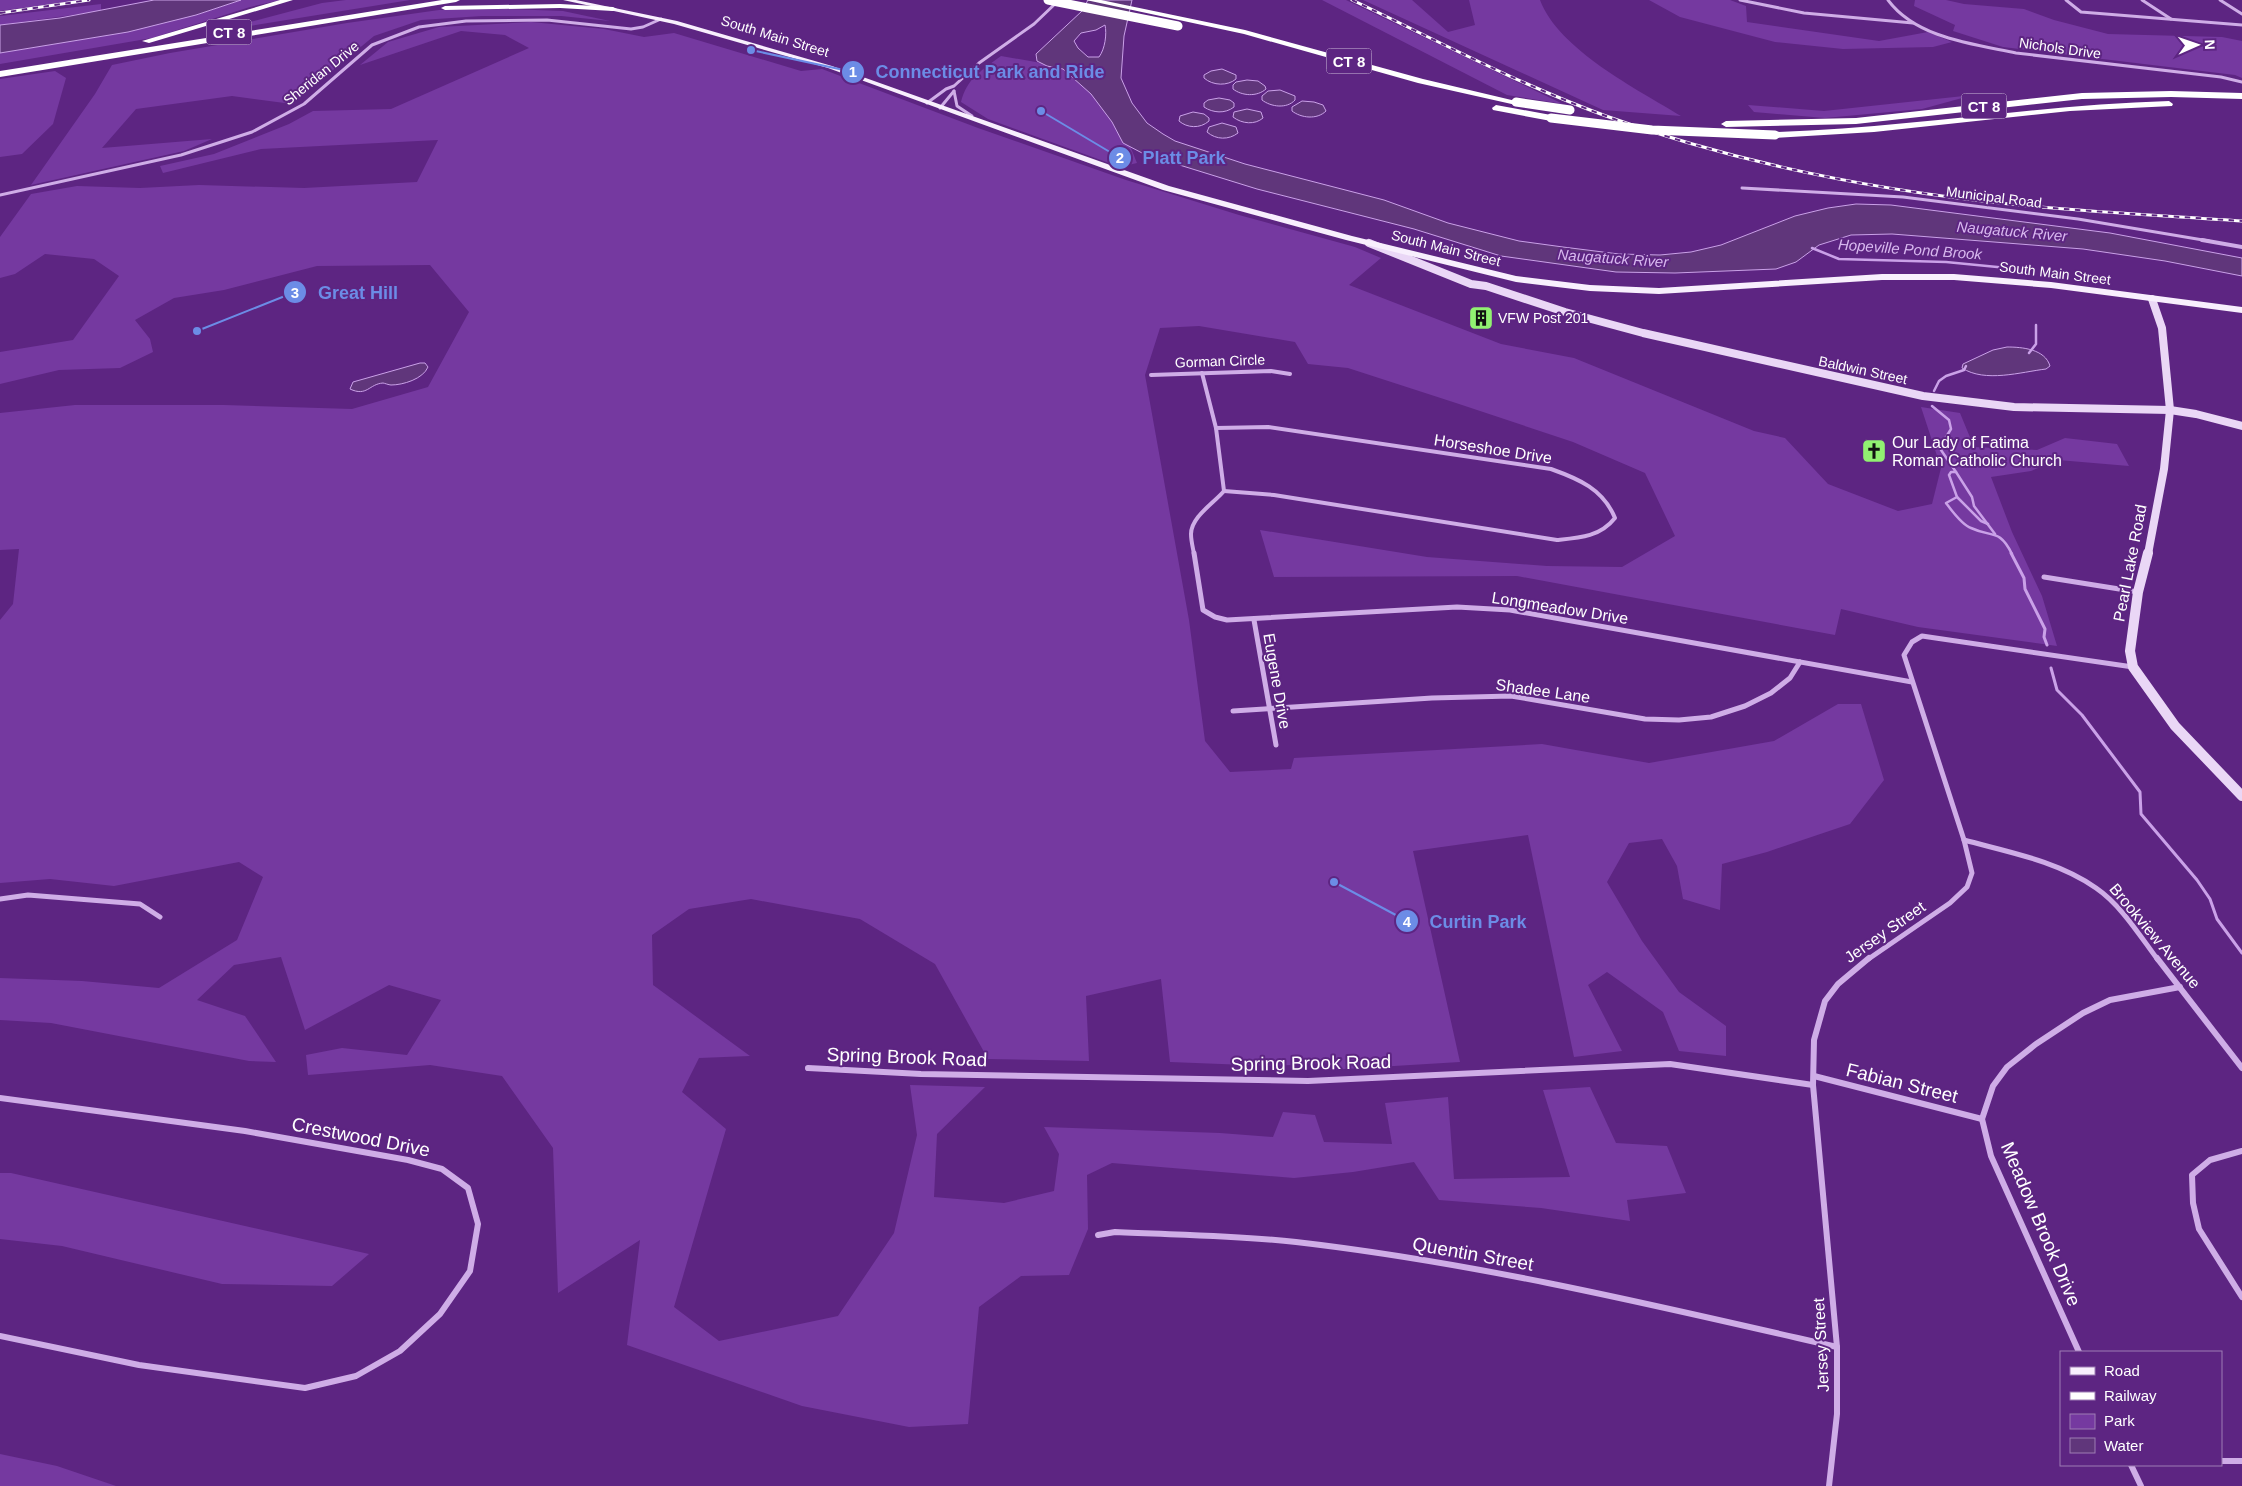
<svg xmlns="http://www.w3.org/2000/svg" width="2242" height="1486" viewBox="0 0 2242 1486" font-family="Arial,sans-serif">
<rect width="100%" height="100%" fill="#5d2582"/>
<!-- green -->
<g fill="#7539a0">
<path d="M 0,0 L 81,0 L 0,11 Z"/>
<path d="M 241,0 L 281,0 L 250,7 L 152,38 L 0,64 L 0,53 L 128,32 L 196,15 Z"/>
<path d="M 346,0 L 410,0 L 212,32 L 322,3 Z"/>
<path d="M 1322,0 L 1346,0 L 1563,104 L 1507,95 Z"/>
<path d="M 1363,0 L 1412,0 L 1448,32 L 1475,25 L 1469,0 L 1540,0 C 1559,50 1637,89 1681,116 L 1603,110 Z"/>
<path d="M 1649,0 L 1730,0 L 1746,6 L 1747,22 L 1879,41 L 1928,32 L 1952,42 L 1933,47 L 1843,49 L 1775,42 L 1680,17 Z"/>
<path d="M 1915,0 L 1946,0 L 1964,4 L 2024,9 L 2054,20 L 2108,34 L 2222,37 L 2242,41 L 2242,78 L 2235,75 L 2003,47 L 1953,31 L 1955,25 L 1914,6 Z"/>
<path d="M 101,4 L 101,11 L 0,25 L 0,16 Z"/>
<path d="M 506,9 L 563,11 L 610,21 L 561,16 L 482,16 L 421,20 L 374,36 L 292,104 L 232,96 L 136,109 L 102,148 L 212,139 L 184,151 L 31,185 L 95,94 L 112,65 L 170,53 L 347,23 L 439,10 Z"/>
<path d="M 531,22 L 604,29 L 644,37 L 674,33 L 801,71 L 822,69 L 978,128 L 1126,180 L 1239,215 L 1355,247 L 1381,258 L 1349,285 L 1501,344 L 1574,358 L 1754,431 L 1785,438 L 1828,484 L 1898,511 L 1932,504 L 1941,468 L 1921,407 L 1960,413 L 1974,447 L 2037,450 L 2065,438 L 2117,444 L 2129,466 L 2058,460 L 2031,471 L 1991,477 L 2012,532 L 2042,596 L 2057,646 L 1918,627 L 1841,609 L 1835,635 L 1517,576 L 1274,577 L 1260,530 L 1427,557 L 1547,566 L 1622,567 L 1675,536 L 1645,473 L 1573,442 L 1456,403 L 1348,368 L 1308,364 L 1295,342 L 1199,326 L 1160,328 L 1145,375 L 1189,620 L 1205,741 L 1230,772 L 1291,769 L 1294,758 L 1542,744 L 1649,763 L 1774,741 L 1838,704 L 1861,704 L 1884,780 L 1850,824 L 1767,852 L 1722,864 L 1720,910 L 1683,899 L 1677,866 L 1662,839 L 1629,843 L 1607,882 L 1642,941 L 1679,992 L 1726,1026 L 1726,1056 L 1679,1051 L 1663,1012 L 1607,972 L 1588,985 L 1622,1051 L 1574,1057 L 1528,835 L 1413,851 L 1460,1062 L 1328,1070 L 1336,1062 L 1275,1066 L 1170,1062 L 1161,979 L 1086,996 L 1089,1061 L 988,1059 L 935,964 L 860,919 L 751,899 L 689,909 L 652,935 L 653,985 L 750,1056 L 699,1058 L 682,1092 L 726,1129 L 674,1307 L 719,1341 L 838,1316 L 894,1233 L 917,1135 L 910,1085 L 985,1087 L 937,1134 L 934,1197 L 1004,1203 L 1054,1191 L 1059,1154 L 1044,1127 L 1220,1133 L 1273,1137 L 1283,1112 L 1315,1115 L 1324,1142 L 1392,1144 L 1385,1103 L 1448,1097 L 1454,1179 L 1570,1177 L 1543,1090 L 1590,1087 L 1616,1143 L 1667,1146 L 1686,1193 L 1627,1200 L 1630,1221 L 1541,1208 L 1439,1200 L 1414,1162 L 1353,1172 L 1294,1178 L 1112,1163 L 1087,1175 L 1088,1229 L 1069,1275 L 1021,1276 L 979,1307 L 968,1424 L 909,1427 L 802,1406 L 627,1345 L 640,1240 L 558,1293 L 553,1148 L 502,1076 L 430,1065 L 308,1075 L 306,1055 L 342,1048 L 407,1055 L 441,1000 L 389,985 L 305,1030 L 281,957 L 234,965 L 197,1000 L 245,1016 L 276,1062 L 249,1061 L 51,1023 L 0,1020 L 0,978 L 82,981 L 159,988 L 237,940 L 263,877 L 239,862 L 114,886 L 50,879 L 0,883 L 0,620 L 13,604 L 19,549 L 0,550 L 0,413 L 75,405 L 224,405 L 352,409 L 428,387 L 469,312 L 430,265 L 317,266 L 224,290 L 174,298 L 135,320 L 150,339 L 153,352 L 120,368 L 59,370 L 0,384 L 0,352 L 73,340 L 119,276 L 94,259 L 45,254 L 15,274 L 0,278 L 0,237 L 31,194 L 77,186 L 140,188 L 199,185 L 304,188 L 417,182 L 438,140 L 261,149 L 163,173 L 160,166 L 214,154 L 289,124 L 313,111 L 391,109 L 529,48 L 505,35 L 461,31 L 360,65 L 388,42 L 439,27 Z"/>
<path d="M 1001,56 L 1064,67 L 1086,81 L 1126,136 L 1137,163 L 1120,167 L 988,119 L 961,102 C 967,78 982,70 1001,56 Z"/>
<path d="M 55,71 L 66,78 L 53,124 L 22,154 L 0,157 L 0,79 Z"/>
<path d="M 1973,95 L 1922,109 L 1825,118 L 1754,112 L 1748,105 L 1824,111 Z"/>
<path d="M 0,1173 L 11,1173 L 369,1254 L 332,1286 L 222,1284 L 62,1246 L 0,1239 Z"/>
<path d="M 0,1454 L 57,1466 L 116,1486 L 0,1486 Z"/>
</g>
<!-- water -->
<g fill="#60367b" stroke="#caa1e8" fill-rule="evenodd">
<path d="M 154,0 L 241,0 L 196,15 L 128,32 L 0,53 L 0,25 L 60,18 Z"/>
<path d="M 1088,0 L 1132,0 L 1124,36 L 1121,78 L 1132,103 L 1147,123 L 1163,134 L 1175,141 L 1245,164 L 1384,200 L 1448,223 L 1519,241 L 1563,247 L 1619,254 L 1660,255 L 1691,252 L 1721,245 L 1795,216 L 1828,208 L 1856,204 L 1891,205 L 2110,233 L 2242,258 L 2242,276 L 2165,261 L 2083,249 L 1892,234 L 1851,235 L 1819,245 L 1796,262 L 1776,269 L 1675,273 L 1616,272 L 1501,256 L 1414,229 L 1257,189 L 1144,154 L 1123,143 L 1112,122 L 1091,94 L 1063,69 L 1047,66 L 1037,61 L 1036,54 L 1082,11 ZM 1105,25 C 1107,34 1105,49 1099,57 L 1088,57 L 1078,48 L 1074,41 L 1081,33 L 1096,30 Z"/>
<path d="M 1222,69 L 1236,75 L 1236,79 C 1228,86 1213,86 1204,78 L 1204,75 L 1211,71 Z"/>
<path d="M 1247,80 L 1258,81 L 1265,86 L 1266,89 C 1257,97 1242,96 1233,89 L 1233,85 L 1236,82 Z"/>
<path d="M 1280,90 L 1295,96 L 1295,100 C 1287,109 1271,107 1262,100 L 1262,96 L 1268,91 Z"/>
<path d="M 1219,98 L 1230,100 L 1234,103 L 1234,107 C 1225,114 1213,113 1204,107 L 1204,103 L 1208,100 Z"/>
<path d="M 1302,101 L 1314,102 L 1323,105 L 1326,111 C 1317,120 1301,118 1292,111 L 1292,107 Z"/>
<path d="M 1247,109 L 1261,112 L 1263,118 C 1255,125 1242,124 1233,117 L 1234,112 Z"/>
<path d="M 1193,112 L 1204,114 L 1209,118 L 1209,121 C 1200,129 1187,128 1179,121 L 1180,116 Z"/>
<path d="M 1222,123 L 1236,127 L 1238,133 C 1229,140 1216,140 1207,132 L 1209,127 Z"/>
<path d="M 2007,347 C 2022,347 2045,349 2050,366 L 2046,369 C 2021,372 1985,383 1962,368 L 1963,364 L 1993,350 Z"/>
<path d="M 420,363 L 425,363 L 428,367 C 423,379 403,385 391,385 C 389,385 384,383 383,383 C 369,384 367,397 350,389 L 353,382 Z"/>
</g>
<g fill="none" stroke-linecap="round" stroke-linejoin="round">
<!-- stream-far1 -->
<g stroke="#caa1e8" stroke-width="2.5">
<path d="M 1812,248 L 1839,259 L 1946,262 L 2028,270 L 2029,273"/>
<path d="M 2029,353 L 2036,344 L 2036,325"/>
<path d="M 1934,391 L 1939,381 L 1946,376 L 1964,370 L 1966,366"/>
<path d="M 1932,406 L 1949,420 L 1951,429 L 1943,442 L 1941,450 L 1956,472 L 1951,472 L 1949,475 L 1957,497 L 1946,503 C 1952,511 1962,525 1971,528 C 1992,538 1999,528 2012,554"/>
<path d="M 1956,472 L 1972,497 L 1974,506 L 1995,534"/>
<path d="M 1957,497 L 1981,521 L 1988,524"/>
</g>
<!-- stream -->
<g stroke="#caa1e8" stroke-width="3">
<path d="M 2011,553 L 2024,578 L 2025,589 L 2045,629 L 2044,637 L 2047,645"/>
<path d="M 2051,668 L 2057,690 L 2082,715 L 2140,792 L 2141,814 L 2197,880 L 2210,899 L 2217,919 L 2242,953"/>
</g>
<!-- street-far3 -->
<g stroke="#cfade7" stroke-width="3">
<path d="M 1740,0 L 1804,13 L 1913,23"/>
<path d="M 1888,0 C 1916,38 1973,44 2016,53 L 2221,77 L 2242,82"/>
<path d="M 2066,0 L 2081,12 L 2242,25"/>
<path d="M 2142,0 L 2171,19"/>
<path d="M 2220,0 L 2242,14"/>
<path d="M 954,91 L 957,106 L 972,116"/>
<path d="M 927,103 L 946,89 L 954,86 L 979,63 L 1034,24 L 1057,2"/>
<path d="M 940,108 L 954,91"/>
<path d="M 1742,188 L 1903,197 L 2078,219 L 2209,241"/>
<path d="M 0,195 L 181,155 L 252,132 L 304,104 L 372,45 L 419,27 L 466,21 L 547,20 L 631,29 L 643,27 L 661,19"/>
</g>
<!-- street-far2 -->
<g stroke="#cfade7" stroke-width="4">
<path d="M 2202,240 L 2242,247"/>
<path d="M 1151,375 L 1271,371 L 1290,374"/>
<path d="M 1216,428 L 1268,427 L 1551,469 C 1579,479 1603,489 1615,518 C 1600,537 1579,538 1557,540 L 1274,495 L 1224,491"/>
<path d="M 1194,554 C 1193,548 1191,541 1191,534 C 1191,517 1214,503 1224,491 L 1216,428 L 1202,373"/>
</g>
<!-- street-far1 -->
<g stroke="#cfade7" stroke-width="5">
<path d="M 1194,553 L 1203,610 L 1215,617 L 1227,620 L 1457,607 L 1510,610 L 1912,682"/>
<path d="M 2044,577 L 2138,592"/>
<path d="M 1254,620 L 1276,745"/>
<path d="M 1233,711 L 1432,698 L 1511,696 L 1645,719 L 1679,720 L 1711,717 L 1745,706 L 1771,693 L 1790,678 L 1800,662"/>
<path d="M 1964,840 C 2008,852 2058,861 2096,888 C 2121,905 2140,936 2158,960"/>
<path d="M 0,899 L 28,895 L 140,904 L 160,917"/>
<path d="M 1867,960 L 1950,903 L 1967,887 L 1972,873 L 1964,840 L 1904,655 L 1912,642 L 1922,636 L 2133,667"/>
</g>
<!-- street -->
<g stroke="#cfade7" stroke-width="6">
<path d="M 2157,958 L 2242,1068"/>
<path d="M 808,1068 L 921,1074 L 1308,1081 L 1670,1064 L 1813,1085"/>
<path d="M 1814,1076 L 1982,1119"/>
<path d="M 0,1098 L 245,1131 L 408,1160 L 442,1169 L 468,1188 L 478,1224 L 470,1271 L 440,1314 L 400,1351 L 356,1376 L 305,1388 L 139,1365 L 0,1336"/>
<path d="M 2242,1151 L 2210,1160 L 2192,1175 L 2193,1203 L 2199,1229 L 2242,1297"/>
<path d="M 1098,1235 L 1115,1232 C 1175,1235 1236,1235 1296,1242 C 1478,1263 1658,1306 1837,1347"/>
<path d="M 2079,1352 L 1991,1156 L 1982,1119 L 1993,1086 L 2007,1067 L 2036,1044 L 2083,1013 L 2110,1000 L 2180,987"/>
<path d="M 2221,1461 L 2242,1461"/>
<path d="M 2131,1465 L 2141,1486"/>
<path d="M 1829,1486 L 1837,1414 L 1837,1347 L 1813,1085 L 1814,1040 L 1825,1001 L 1838,984 L 1869,958"/>
</g>
<!-- secondary-far1 -->
<g stroke="#ead7f6" stroke-width="8">
<path d="M 1369,243 L 1471,284 L 1486,286 L 1565,312 L 1643,333 L 1923,396 L 2014,407 L 2170,410 L 2196,414 L 2242,426"/>
<path d="M 2148,554 L 2164,469 L 2170,410 L 2162,328 L 2152,299"/>
</g>
<!-- secondary -->
<path stroke="#ead7f6" stroke-width="10" d="M 2148,553 L 2138,592 L 2130,651 L 2133,667 L 2175,726 L 2242,796"/>
<!-- primary -->
<path fill="#f8effd" fill-rule="evenodd" d="M 563,0 L 576,0 L 677,21 L 832,66 L 1169,186 L 1352,236 L 1516,276 L 1590,285 L 1659,288 L 1882,274 L 1954,274 L 2051,282 L 2242,307 L 2242,313 L 2051,288 L 1954,280 L 1882,280 L 1659,294 L 1590,291 L 1516,282 L 1346,240 L 1163,190 L 828,68 L 674,24 Z"/>
<!-- highway -->
<g fill="#fff" fill-rule="evenodd">
<path d="M 280,0 L 293,0 L 149,43 L 142,41 Z"/>
<path d="M 442,0 L 460,0 L 456,2 L 0,77 L 0,71 Z"/>
<path d="M 1086,0 L 1101,0 L 1245,30 L 1423,79 L 1520,102 L 1516,105 L 1418,83 L 1244,34 Z"/>
<path d="M 560,4 L 613,7 L 617,9 L 613,11 L 560,8 L 445,10 L 441,8 L 445,6 Z"/>
<path d="M 2171,91 L 2242,93 L 2242,99 L 2171,97 L 2082,99 L 1856,124 L 1726,127 L 1721,124 L 1726,121 L 1856,118 L 2082,93 Z"/>
<path d="M 2169,101 L 2173,104 L 2172,106 L 2070,111 L 1874,132 L 1775,138 L 1770,135 L 1775,132 C 1907,128 2037,105 2169,101 Z"/>
<path d="M 1496,105 L 1551,115 L 1555,118 L 1551,121 L 1493,110 L 1492,108 Z"/>
</g>
<defs>
<g id="rail">
<path d="M 1352,0 C 1436,40 1518,84 1606,116 C 1739,164 1879,191 2019,205 C 2093,212 2168,216 2242,221"/>
<path d="M 0,13 L 89,0"/>
</g>
</defs>
<!-- rail casing -->
<use href="#rail" stroke="#fff" stroke-width="3"/>
<!-- rail -->
<use href="#rail" stroke="#5d2582" stroke-width="2" stroke-dasharray="5.5" stroke-linecap="butt"/>
<!-- highway-bridge -->
<g stroke="#fff" stroke-width="9">
<path d="M 1048,0 L 1178,26"/>
<path d="M 1516,102 L 1570,110"/>
<path d="M 1551,118 L 1652,130 L 1775,135"/>
</g>
</g>
<!-- icons -->
<defs>
<symbol id="building-square" viewBox="-11 -11 22 22"><rect x="-9" y="-9" width="18" height="18" rx="4" fill="#91f171" stroke="#5d2582"/><path d="M-4-6H4V6H1V3H-1V6H-4ZM-2.5-4.3h1.7v1.8h-1.7ZM.8-4.3h1.7v1.8H.8ZM-2.5-1h1.7V.8h-1.7ZM.8-1h1.7V.8H.8Z" fill="#111"/></symbol>
<symbol id="church-square" viewBox="-11 -11 22 22"><rect x="-9" y="-9" width="18" height="18" rx="4" fill="#91f171" stroke="#5d2582"/><path d="M-1.2-6h2.4v3.5h3.3v2.4h-3.3V6h-2.4V-.1h-3.3v-2.4h3.3Z" fill="#111"/></symbol>
</defs>
<g fill-rule="evenodd">
<use href="#building-square" x="1467" y="304" width="28" height="28"/>
<use href="#church-square" x="1860" y="437" width="28" height="28"/>
</g>
<g text-anchor="middle" dominant-baseline="central" stroke-width="4" stroke-linejoin="round" paint-order="stroke">
<!-- far-street labels -->
<g font-size="14" fill="#fff" stroke="#5d2582">
<text transform="translate(775 36) rotate(17)">South Main Street</text>
<text transform="translate(2060 48) rotate(8)">Nichols Drive</text>
<text transform="translate(321 73) rotate(-39)">Sheridan Drive</text>
<text transform="translate(1994 197) rotate(7)">Municipal Road</text>
<text transform="translate(1446 248) rotate(14)">South Main Street</text>
<text transform="translate(2055 273) rotate(7)">South Main Street</text>
<text transform="translate(1220 361) rotate(-2)">Gorman Circle</text>
<text transform="translate(1863 370) rotate(12)">Baldwin Street</text>
</g>
<!-- far-poi labels -->
<g font-size="14" fill="#fff" stroke="#5d2582" text-anchor="start">
<text x="1498" y="318">VFW Post 201</text>
</g>
<!-- shield labels -->
<g fill="#5d2582" stroke="#cebeda" stroke-width="1">
<rect x="206.5" y="19.5" width="45" height="25" rx="4"/>
<rect x="1326.5" y="48.5" width="45" height="25" rx="4"/>
<rect x="1961.5" y="93.5" width="45" height="25" rx="4"/>
</g>
<g font-size="15" font-weight="bold" fill="#fff">
<text x="229" y="32">CT 8</text>
<text x="1349" y="61">CT 8</text>
<text x="1984" y="106">CT 8</text>
</g>
<!-- far-water labels -->
<g font-size="15" font-style="italic" fill="#d8b8ef" stroke="#5d2582">
<text transform="translate(2012 231) rotate(5)">Naugatuck River</text>
<text transform="translate(1910 249) rotate(4)">Hopeville Pond Brook</text>
<text transform="translate(1613 258) rotate(4)">Naugatuck River</text>
</g>
<!-- poi labels -->
<g font-size="16" fill="#fff" stroke="#5d2582" text-anchor="start">
<text x="1892" y="442">Our Lady of Fatima<tspan x="1892" dy="18">Roman Catholic Church</tspan></text>
</g>
<!-- street labels -->
<g font-size="16" fill="#fff" stroke="#5d2582">
<text transform="translate(1493 449) rotate(9)">Horseshoe Drive</text>
<text transform="translate(2130 563) rotate(-79)">Pearl Lake Road</text>
<text transform="translate(1560 608) rotate(9)">Longmeadow Drive</text>
<text transform="translate(1277 681) rotate(80)">Eugene Drive</text>
<text transform="translate(1543 691) rotate(8)">Shadee Lane</text>
<text transform="translate(1885 932) rotate(-35)">Jersey Street</text>
<text transform="translate(2155 936) rotate(50)">Brookview Avenue</text>
<text transform="translate(1821 1345) rotate(-93)">Jersey Street</text>
</g>
<!-- near-street labels -->
<g font-size="19" fill="#fff" stroke="#5d2582">
<text transform="translate(907 1057) rotate(2)">Spring Brook Road</text>
<text transform="translate(1311 1063) rotate(-1)">Spring Brook Road</text>
<text transform="translate(1902 1083) rotate(14)">Fabian Street</text>
<text transform="translate(361 1137) rotate(11)">Crestwood Drive</text>
<text transform="translate(2041 1224) rotate(67)">Meadow Brook Drive</text>
<text transform="translate(1473 1254) rotate(10)">Quentin Street</text>
</g>
</g>
<!-- callouts -->
<path fill="none" stroke="#6c8ce6" stroke-width="2" d="M751 50L853 72M1041 111L1120 158M197 331L295 292M1334 882L1407 921"/>
<g fill="#6c8ce6" stroke="#5d2582" stroke-width="2">
<circle cx="751" cy="50" r="5"/>
<circle cx="1041" cy="111" r="5"/>
<circle cx="197" cy="331" r="5"/>
<circle cx="1334" cy="882" r="5"/>
<circle cx="853" cy="72" r="12"/>
<circle cx="1120" cy="158" r="12"/>
<circle cx="295" cy="292" r="12"/>
<circle cx="1407" cy="921" r="12"/>
</g>
<g font-size="15" text-anchor="middle" font-weight="bold" fill="#fff">
<text x="853" y="77">1</text>
<text x="1120" y="163">2</text>
<text x="295" y="298">3</text>
<text x="1407" y="927">4</text>
</g>
<g font-size="18" text-anchor="middle" font-weight="bold" fill="#6c8ce6" stroke="#5d2582" stroke-width="4" stroke-linejoin="round" paint-order="stroke">
<text x="990" y="78">Connecticut Park and Ride</text>
<text x="1184" y="164">Platt Park</text>
<text x="358" y="299">Great Hill</text>
<text x="1478" y="928">Curtin Park</text>
</g>
<!-- legend -->
<rect x="2060" y="1351" width="162" height="115" fill="#5d2582" stroke="#9e7cb4"/>
<rect x="2070" y="1367" width="25" height="8" fill="#f8effd" stroke="#9e7cb4"/>
<text x="2104" y="1376" font-size="15" fill="#ffffff">Road</text>
<rect x="2070" y="1392" width="25" height="8" fill="#ffffff" stroke="#9e7cb4"/>
<text x="2104" y="1401" font-size="15" fill="#ffffff">Railway</text>
<rect x="2070" y="1414" width="25" height="15" fill="#7539a0" stroke="#9e7cb4"/>
<text x="2104" y="1426" font-size="15" fill="#ffffff">Park</text>
<rect x="2070" y="1438" width="25" height="15" fill="#60367b" stroke="#9e7cb4"/>
<text x="2104" y="1451" font-size="15" fill="#ffffff">Water</text>
<!-- north arrow -->
<g transform="translate(2197 45) rotate(88)" stroke="#5d2582" stroke-width="4" paint-order="stroke">
<path d="M0-4L9 19L0 12L-9 19Z" fill="#ffffff"/>
<text y="-8" font-size="14" font-weight="bold" text-anchor="middle" fill="#ffffff">N</text>
</g>
</svg>
